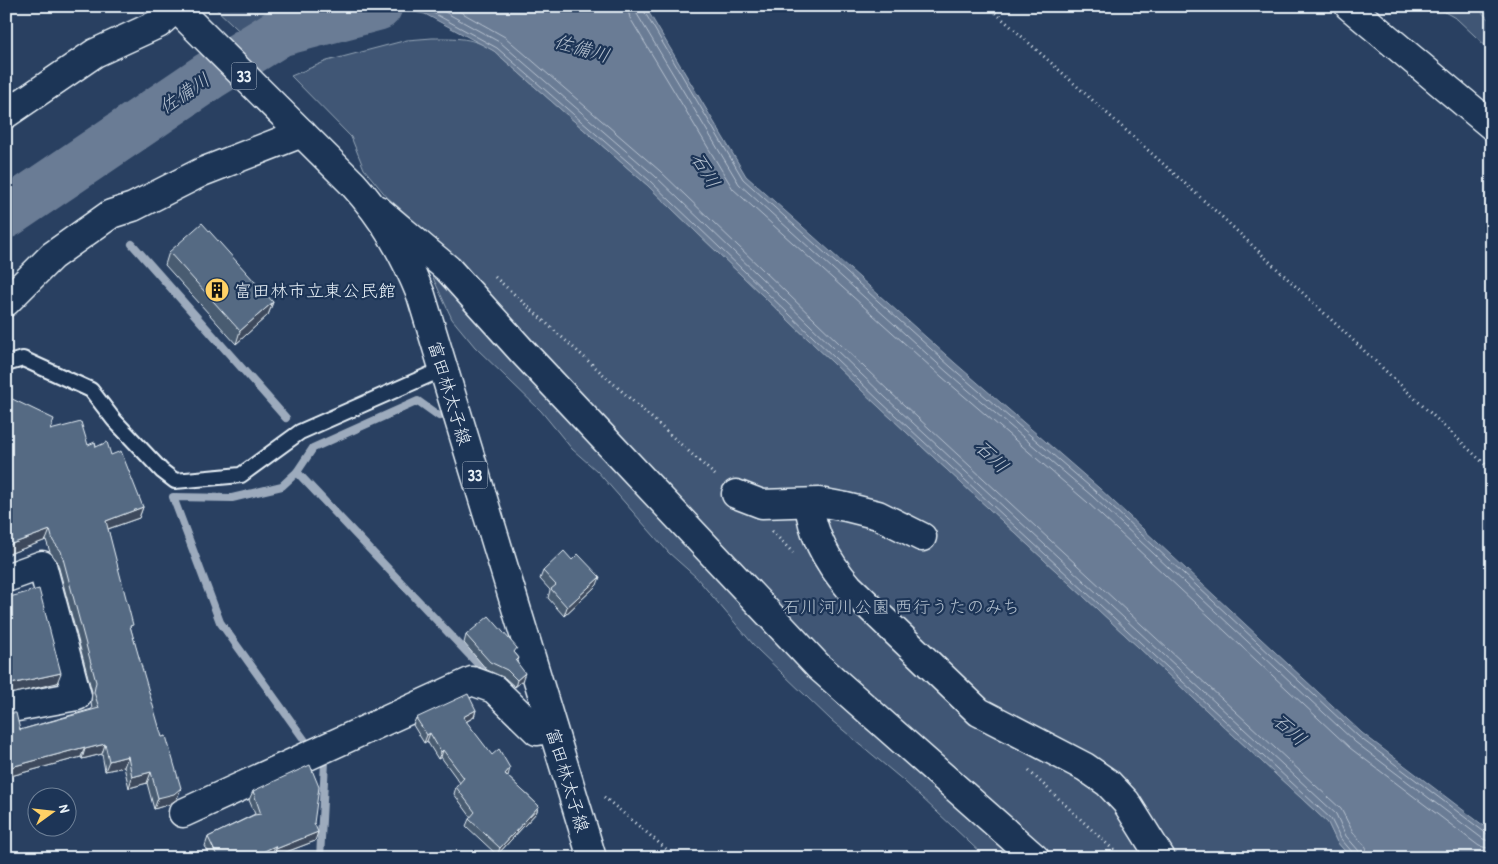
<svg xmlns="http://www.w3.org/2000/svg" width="1498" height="864" viewBox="0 0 1498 864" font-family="'Patrick Hand','Klee One',sans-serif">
<rect width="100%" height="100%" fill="#294061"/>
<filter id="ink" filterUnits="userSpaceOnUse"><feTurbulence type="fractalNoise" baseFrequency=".02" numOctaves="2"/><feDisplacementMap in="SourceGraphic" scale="10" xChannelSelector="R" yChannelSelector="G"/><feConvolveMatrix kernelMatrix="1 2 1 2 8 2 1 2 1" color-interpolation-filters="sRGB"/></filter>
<g filter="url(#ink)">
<!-- green -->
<g fill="#415774" stroke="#94a4b6">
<path d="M 213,6 L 332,6 L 273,25 L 252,43 Z"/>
<path d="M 1434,6 L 1476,6 L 1492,23 L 1492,52 L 1457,19 Z"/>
<path d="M 432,38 C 457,38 473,37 494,51 L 647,185 L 878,406 L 1328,823 L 1337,842 L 1351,858 L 986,858 L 904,781 L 831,720 L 758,650 L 696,577 L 669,553 L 597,471 L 572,449 L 541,411 L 475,347 L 452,319 L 434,280 L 410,217 L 387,197 L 364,169 L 351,137 L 291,76 L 327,61 L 407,40 Z"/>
</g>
<!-- water -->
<path fill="#6b7c95" stroke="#9dabbd" d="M 332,6 L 645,6 L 746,176 L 955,363 L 1099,488 L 1362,733 L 1492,832 L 1492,858 L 1351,858 L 1337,842 L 1328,823 L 878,406 L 647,185 L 494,51 L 425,14 L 397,9 L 283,40 L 262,52 L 252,43 L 273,25 Z"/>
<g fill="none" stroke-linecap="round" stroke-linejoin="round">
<!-- shore -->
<g stroke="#b6c2d0" stroke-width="1">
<path d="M 330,6 L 327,13 L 275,30 L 265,41 L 268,42 L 282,35 L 389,6"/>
<path d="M 408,6 L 428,10 L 497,48 L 650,181 L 882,403 L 1331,819 L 1341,839 L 1353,853 L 1354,858"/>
<path d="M 434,6 L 501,43 L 655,176 L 886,398 L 1336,814 L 1346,836 L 1359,851 L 1360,858"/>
<path d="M 450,6 L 505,37 L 660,171 L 891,393 L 1341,809 L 1353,832 L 1366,847 L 1368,858"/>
<path d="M 627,6 L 630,18 L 733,189 L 942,377 L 1087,502 L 1350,748 L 1479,846 L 1492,849"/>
<path d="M 635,6 L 637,14 L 739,184 L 947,372 L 1092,496 L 1355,742 L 1483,839 L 1492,842"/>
<path d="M 641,6 L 743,179 L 951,367 L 1096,492 L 1359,737 L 1487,834 L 1492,836"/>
</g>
<!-- stream -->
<g stroke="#9dabbd" stroke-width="8">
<path d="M 132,244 L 286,418"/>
<path d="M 297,472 L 491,678"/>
<path d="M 311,749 L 220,622 L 173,497 L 232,498 L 282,486 L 297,472 L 313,448 L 418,401 L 439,416"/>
<path d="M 320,757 L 325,762 L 320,858"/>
</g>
<!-- river -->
<path stroke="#6b7c95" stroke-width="49" d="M 6,214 L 209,76 L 280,32 L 378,6"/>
<defs>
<path id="lane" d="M 6,364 L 23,359 L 91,390 L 114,420 L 162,471 L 175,481 L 241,475 L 300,432 L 443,369"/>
<g id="street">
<path d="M 6,114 L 95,53 L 158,24 L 176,8"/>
<path d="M 6,302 L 52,256 L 111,214 L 133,207 L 202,172 L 302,133"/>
<path d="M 736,494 L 762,504 L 819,502 L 846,507 L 878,515 L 922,537"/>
<path d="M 809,503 C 812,534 828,563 849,587 L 979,712 L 1085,767 L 1108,783 L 1126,802 L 1161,858"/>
<path d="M 6,578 L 42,565 L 77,696 L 6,709"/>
<path d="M 183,813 L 472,681 L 494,689 L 537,731 L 552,728"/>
</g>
<g id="secondary">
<path d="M 1349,6 L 1492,126"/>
<path d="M 378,210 L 448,269 L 521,350 L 818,666 L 1035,858"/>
</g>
<path id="primary" d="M 174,6 L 353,184 C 384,218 404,253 421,295 L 592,858"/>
</defs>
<!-- lane casing -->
<use href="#lane" stroke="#e8f1f8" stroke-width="18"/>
<!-- street casing -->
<use href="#street" stroke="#e8f1f8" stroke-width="31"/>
<!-- secondary casing -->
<use href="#secondary" stroke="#e8f1f8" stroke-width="31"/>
<!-- primary casing -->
<use href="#primary" stroke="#e8f1f8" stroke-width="31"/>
<!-- path -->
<g stroke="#e8f1f8" stroke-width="3" stroke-dasharray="1 4" stroke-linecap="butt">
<path d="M 988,6 L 1221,216 L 1492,471"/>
<path d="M 495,277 L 715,475"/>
<path d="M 772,531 L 793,553"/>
<path d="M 1029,771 L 1122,858"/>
<path d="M 604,797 L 677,858"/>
</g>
<!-- lane -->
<use href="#lane" stroke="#1d3557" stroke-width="14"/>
<!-- street -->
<use href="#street" stroke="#1d3557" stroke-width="28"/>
<!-- secondary -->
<use href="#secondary" stroke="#1d3557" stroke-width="28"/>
<!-- primary -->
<use href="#primary" stroke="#1d3557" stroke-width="28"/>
</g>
<!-- wall -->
<g fill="#495b71" stroke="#e8f1f8">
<path d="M 169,252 L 273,302 L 268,315 L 236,344 L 165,265 Z"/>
<path d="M 6,396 L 50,430 L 88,445 L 96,447 L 111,455 L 143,507 L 139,518 L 108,529 L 131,630 L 177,799 L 170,804 L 154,809 L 147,783 L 129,788 L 124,767 L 105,771 L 102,754 L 82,759 L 81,757 L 7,777 L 6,774 L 6,713 L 20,730 L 92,709 L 91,703 L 92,692 L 57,561 L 50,552 L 46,540 L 6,555 Z"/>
<path d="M 572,560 L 597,585 L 564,616 L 548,598 L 550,590 L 540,579 L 543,571 Z"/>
<path d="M 466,635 L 515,653 L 519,658 L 517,663 L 522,681 L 515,687 L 505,678 L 487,670 L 464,643 Z"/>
<path d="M 476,710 L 474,717 L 466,722 L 507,776 L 539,806 L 536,813 L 497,855 L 466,826 L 469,819 L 471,817 L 454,794 L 456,787 L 460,783 L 441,757 L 438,759 L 427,741 L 424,743 L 413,725 L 416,718 Z"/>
<path d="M 253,791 L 314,823 L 315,841 L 273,857 L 272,854 L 265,858 L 211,858 L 205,846 L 208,837 L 255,814 L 249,800 Z"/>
</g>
<!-- shaded-wall -->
<g fill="#3c4a5c" stroke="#e8f1f8">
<path d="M 273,302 L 268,315 L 236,344 L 240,331 Z"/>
<path d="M 143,507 L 139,518 L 102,531 L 106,521 Z"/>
<path d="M 50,530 L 46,540 L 6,555 L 6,546 Z"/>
<path d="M 600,577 L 597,585 L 564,616 L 567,607 Z"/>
<path d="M 61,673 L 57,683 L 6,695 L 6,685 Z"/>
<path d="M 525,673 L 522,681 L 515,687 L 517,680 Z"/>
<path d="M 476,710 L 474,717 L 460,725 L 463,717 Z"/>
<path d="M 430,733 L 427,741 L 424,743 L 427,735 Z"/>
<path d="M 105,744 L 102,754 L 82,759 L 85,749 Z"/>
<path d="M 85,747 L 81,757 L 7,777 L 11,767 Z"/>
<path d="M 443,750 L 441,757 L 438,759 L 441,752 Z"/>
<path d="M 128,756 L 124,767 L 105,771 L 109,761 Z"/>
<path d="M 10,764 L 7,774 L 6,774 L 6,765 Z"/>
<path d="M 510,768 L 508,776 L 505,774 Z"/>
<path d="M 151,772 L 147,783 L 129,788 L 132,777 Z"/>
<path d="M 181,788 L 177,799 L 170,804 L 154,809 L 158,798 Z"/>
<path d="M 539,806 L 536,813 L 497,855 L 500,848 Z"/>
<path d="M 318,832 L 315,841 L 273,857 L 276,849 Z"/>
<path d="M 275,846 L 272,854 L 265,858 L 250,858 Z"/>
</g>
<!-- building -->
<g fill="#556a83" stroke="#e8f1f8">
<path d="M 202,223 L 273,302 L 240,331 L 169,252 Z"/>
<path d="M 6,396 L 54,419 L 50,430 L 81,422 L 88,445 L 95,442 L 96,447 L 107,442 L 111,455 L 121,451 L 143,507 L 106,521 L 133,625 L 130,626 L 162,737 L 166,736 L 181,788 L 174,794 L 158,798 L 151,772 L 132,777 L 128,756 L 109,761 L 105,744 L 85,749 L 85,747 L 11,767 L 10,764 L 6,765 L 6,713 L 16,713 L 20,730 L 99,708 L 94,692 L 96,682 L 61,551 L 53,541 L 50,530 L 6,546 Z"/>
<path d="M 564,551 L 572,560 L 578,554 L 600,577 L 567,607 L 551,589 L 556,585 L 543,571 Z"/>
<path d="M 39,589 L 61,673 L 6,685 L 6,598 Z"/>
<path d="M 489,616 L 517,648 L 514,652 L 519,658 L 516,661 L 525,673 L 517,680 L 507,670 L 490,662 L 466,635 Z"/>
<path d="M 468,694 L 476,710 L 463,717 L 492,755 L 499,749 L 510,768 L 505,774 L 539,806 L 500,848 L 469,819 L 475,812 L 456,787 L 464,778 L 443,750 L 441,752 L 430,733 L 427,735 L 416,718 Z"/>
<path d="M 310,765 L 319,787 L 314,823 L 318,832 L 276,849 L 275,846 L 250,858 L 218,858 L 208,837 L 254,815 L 261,814 L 253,791 Z"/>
</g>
</g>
<!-- icons -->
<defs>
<symbol id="building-disc" viewBox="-11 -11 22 22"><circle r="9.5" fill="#ffd166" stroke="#1d3557"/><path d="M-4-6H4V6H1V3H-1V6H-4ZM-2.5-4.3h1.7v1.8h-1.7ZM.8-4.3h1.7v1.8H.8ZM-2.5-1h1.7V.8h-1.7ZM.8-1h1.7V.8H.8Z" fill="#111"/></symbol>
</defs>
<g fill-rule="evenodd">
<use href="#building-disc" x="203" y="276" width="28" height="28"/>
</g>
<g text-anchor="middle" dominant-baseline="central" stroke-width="4.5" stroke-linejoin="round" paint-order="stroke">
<!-- shield labels -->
<g fill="#1d3557" stroke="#abb9c8" stroke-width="1">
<rect x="231.5" y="62.5" width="25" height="27" rx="4"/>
<rect x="462.5" y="461.5" width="25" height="27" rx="4"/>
</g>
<g font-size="16" font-weight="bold" fill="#e8f1f8">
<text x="244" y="76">33</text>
<text x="475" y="475">33</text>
</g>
<!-- poi labels -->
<g font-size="18" fill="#e8f1f8" stroke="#1d3557" text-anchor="start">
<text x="234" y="290">富田林市立東公民館</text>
</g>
<!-- street labels -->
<g font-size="18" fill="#e8f1f8" stroke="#1d3557">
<text transform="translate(450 393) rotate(73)">富田林太子線</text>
<text transform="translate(568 780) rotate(73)">富田林太子線</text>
</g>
<!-- park labels -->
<g font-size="18" fill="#b6c3d0" stroke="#1d3557">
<text x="901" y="606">石川河川公園 西行うたのみち</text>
</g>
<!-- water labels -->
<g font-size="19" font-style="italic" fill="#b6c2d0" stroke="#1d3557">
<text transform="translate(582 48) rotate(16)">佐備川</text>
<text transform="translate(184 93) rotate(-34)">佐備川</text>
<text transform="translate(706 170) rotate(59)">石川</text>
<text transform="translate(992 456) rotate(44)">石川</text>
<text transform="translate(1290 729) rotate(42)">石川</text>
</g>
</g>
<!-- margin -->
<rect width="1498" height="864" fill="none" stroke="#1d3557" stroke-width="25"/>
<rect x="12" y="12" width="1473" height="839" fill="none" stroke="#e8f1f8" stroke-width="2" filter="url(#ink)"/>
<!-- north arrow -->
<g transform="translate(52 812) rotate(75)"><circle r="24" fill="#1d3557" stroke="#6e8097"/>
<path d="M0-4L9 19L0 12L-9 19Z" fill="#ffd166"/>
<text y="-8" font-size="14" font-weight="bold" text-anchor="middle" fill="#e8f1f8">N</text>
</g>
</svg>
